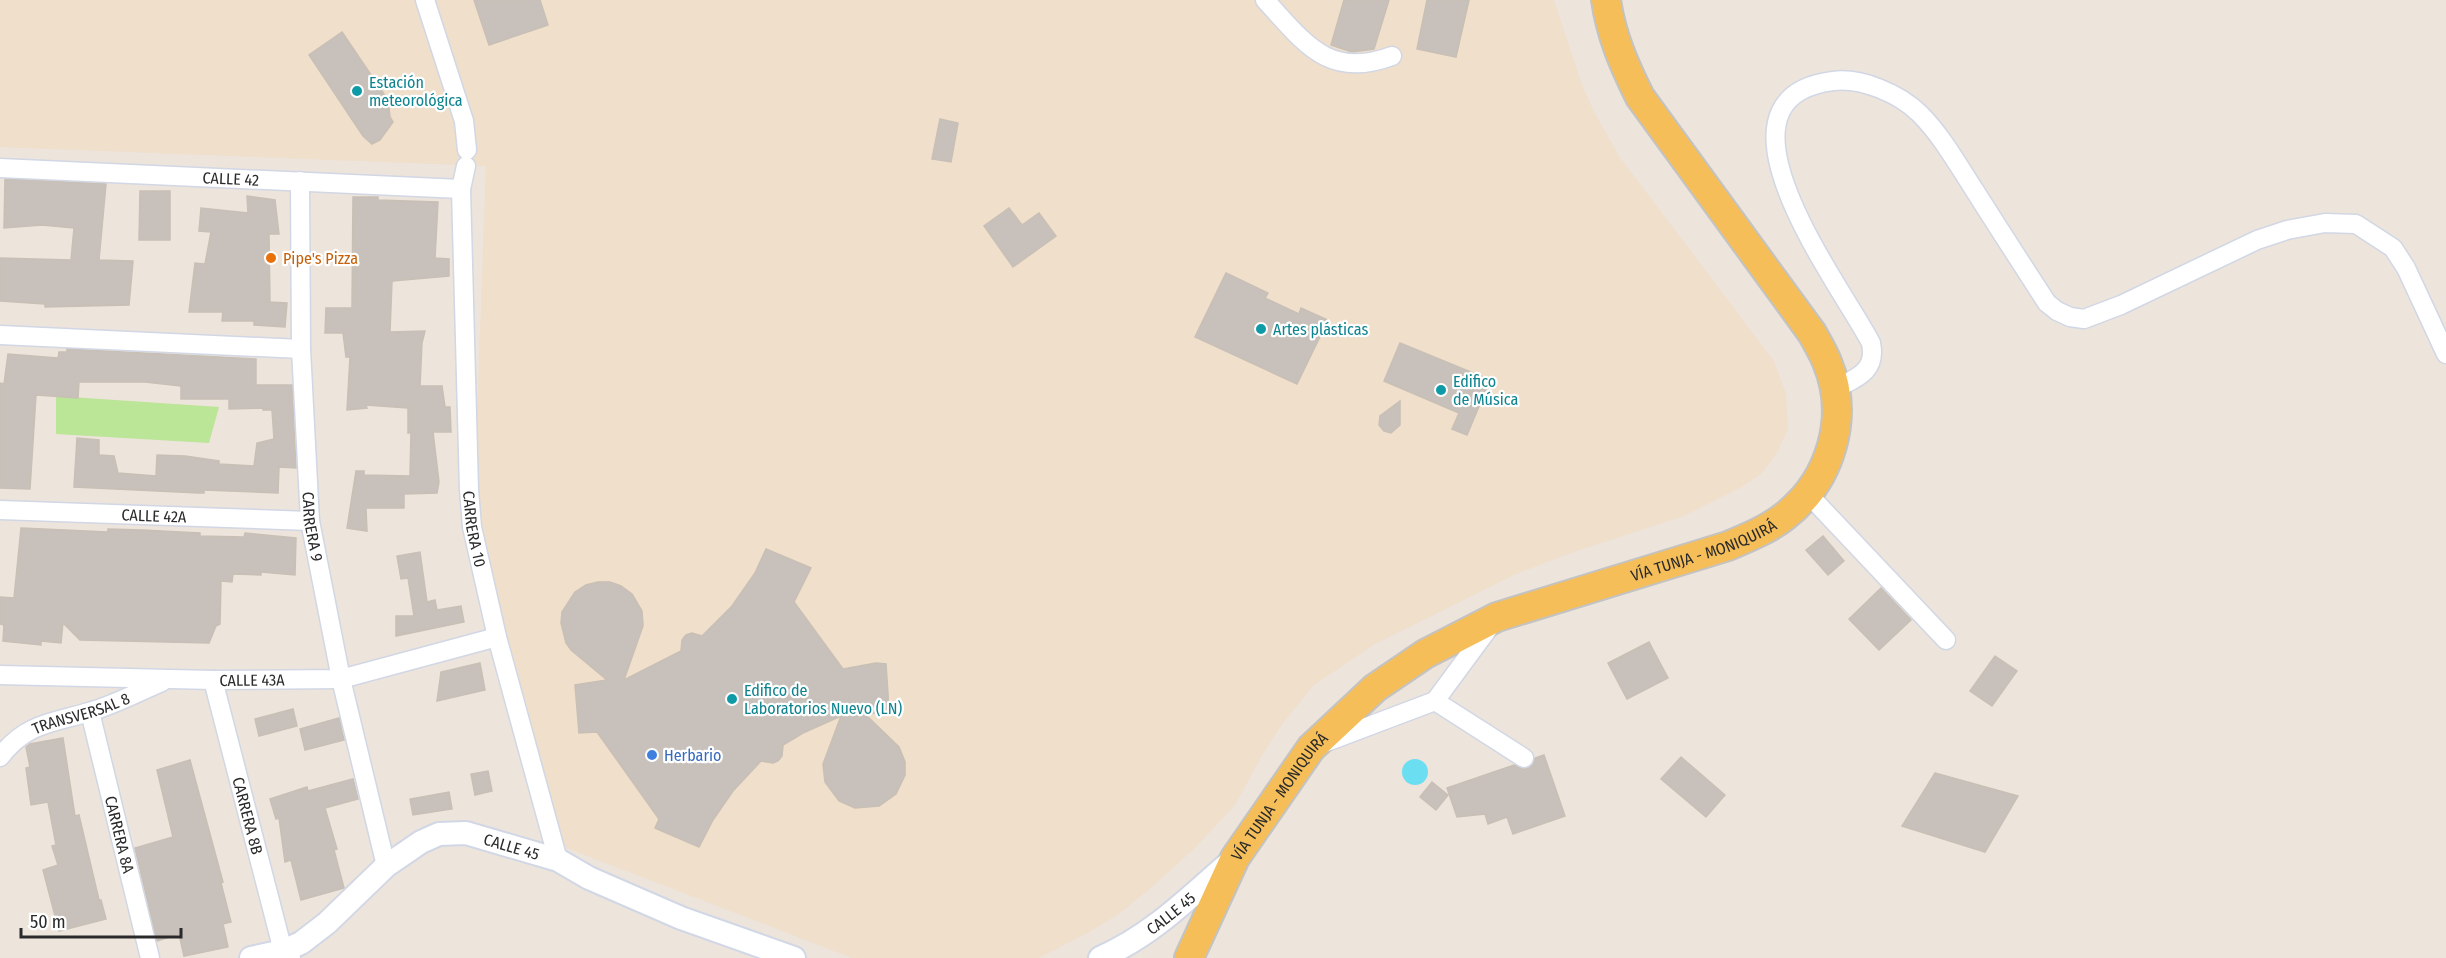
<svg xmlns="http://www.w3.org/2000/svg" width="2446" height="958" viewBox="0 0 2446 958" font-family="'Fira Sans Condensed',sans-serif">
<rect width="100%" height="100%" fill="#ede4dc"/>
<!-- education -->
<path fill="#efdfcb" d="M 0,0 L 1554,0 L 1581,82 L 1593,110 L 1619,156 L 1774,361 L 1786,394 L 1788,429 L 1777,453 L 1761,474 L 1740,488 L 1684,516 L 1568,554 L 1514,575 L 1375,644 L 1314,685 L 1283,723 L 1264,752 L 1235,805 L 1196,847 L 1151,888 L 1120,913 L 1086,934 L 1039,958 L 852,958 L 564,847 L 558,837 L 489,580 L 474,496 L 486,166 L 0,147 Z"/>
<!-- green -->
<path fill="#bbe597" d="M 56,396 L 219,407 L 209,443 L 56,434 Z"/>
<!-- water -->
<circle fill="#6cdef2" cx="1415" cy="772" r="13"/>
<!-- building -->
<g fill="#c8c1bb" stroke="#c8bfb5" stroke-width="1.5">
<path d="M 474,0 L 540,0 L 548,25 L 489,45 Z"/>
<path d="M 1344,0 L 1389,0 L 1374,49 L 1352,52 L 1331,45 Z"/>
<path d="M 1427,0 L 1469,0 L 1456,57 L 1417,49 Z"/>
<path d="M 342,32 L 388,100 L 390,117 L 393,122 L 380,140 L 372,144 L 363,136 L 309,55 Z"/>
<path d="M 940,119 L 958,123 L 951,162 L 932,159 Z"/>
<path d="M 5,179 L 106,184 L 99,260 L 133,261 L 129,305 L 45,307 L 45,304 L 0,301 L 0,258 L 71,260 L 74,228 L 42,225 L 4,228 Z"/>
<path d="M 140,191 L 170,191 L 170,240 L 139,240 Z"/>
<path d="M 247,196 L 275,200 L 279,234 L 269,234 L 270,302 L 287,303 L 285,327 L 254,325 L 254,321 L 222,321 L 223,312 L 189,312 L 195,263 L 205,264 L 211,232 L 199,231 L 201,208 L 248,213 Z"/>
<path d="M 353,197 L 378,197 L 378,200 L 438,202 L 435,258 L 449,259 L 449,276 L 392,281 L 390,332 L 425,331 L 422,343 L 420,386 L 442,386 L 445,407 L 450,407 L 451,432 L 433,432 L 439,482 L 437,493 L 404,494 L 404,508 L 366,508 L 367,531 L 347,528 L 356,471 L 364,471 L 364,475 L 410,476 L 411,433 L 408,433 L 408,408 L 366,405 L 367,408 L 347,410 L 350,357 L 346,357 L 343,333 L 325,333 L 326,308 L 352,308 Z"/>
<path d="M 1009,208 L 1022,225 L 1039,213 L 1056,236 L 1013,267 L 984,226 Z"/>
<path d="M 1226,273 L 1268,293 L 1265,298 L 1299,314 L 1301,308 L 1328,320 L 1297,384 L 1195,337 Z"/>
<path d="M 1400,343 L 1490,380 L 1467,435 L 1452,429 L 1459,413 L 1384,381 Z"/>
<path d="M 67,349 L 256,359 L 256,385 L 292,385 L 296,468 L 279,467 L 278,493 L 204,490 L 204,493 L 199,493 L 74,487 L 77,438 L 99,440 L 99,455 L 114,456 L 118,473 L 156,476 L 157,455 L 185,456 L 219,461 L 219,464 L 254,466 L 257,443 L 274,439 L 272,410 L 263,410 L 263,408 L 229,409 L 229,399 L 181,399 L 181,386 L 145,382 L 79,382 L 78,398 L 36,395 L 30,489 L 0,488 L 0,383 L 4,384 L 8,354 L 58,358 L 59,352 L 67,352 Z"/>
<path d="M 1400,401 L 1400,425 L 1391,433 L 1384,431 L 1379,425 L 1380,416 Z"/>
<path d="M 21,528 L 108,532 L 108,529 L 142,530 L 200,533 L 200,536 L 244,537 L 245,533 L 296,538 L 295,575 L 261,572 L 261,575 L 233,574 L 232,582 L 221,581 L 220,624 L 216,626 L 209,643 L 80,640 L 63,623 L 61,643 L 41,641 L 41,645 L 3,641 L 4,625 L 0,624 L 0,597 L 14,598 Z"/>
<path d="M 1823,536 L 1844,561 L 1828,575 L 1806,550 Z"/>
<path d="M 766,549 L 811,568 L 794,602 L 843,669 L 876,663 L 886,664 L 889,710 L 866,715 L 899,747 L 905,762 L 905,775 L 896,794 L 879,806 L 855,808 L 839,801 L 825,782 L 823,764 L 841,716 L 803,733 L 783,745 L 782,756 L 778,761 L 773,763 L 761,761 L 733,791 L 713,820 L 699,847 L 655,828 L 659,819 L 597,732 L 579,733 L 575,685 L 607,680 L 571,650 L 566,643 L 561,623 L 562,612 L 575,592 L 586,585 L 598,582 L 610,582 L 621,586 L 632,594 L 642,611 L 643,626 L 624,680 L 681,651 L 682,640 L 686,635 L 692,633 L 702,636 L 732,606 L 755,573 Z"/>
<path d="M 420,552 L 427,602 L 435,600 L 437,610 L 461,606 L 464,622 L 396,636 L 396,616 L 414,616 L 408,578 L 401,579 L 397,556 Z"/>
<path d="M 1881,588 L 1911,620 L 1879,650 L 1849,619 Z"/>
<path d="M 1649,642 L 1668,678 L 1627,699 L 1608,663 Z"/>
<path d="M 1995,656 L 2017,671 L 1992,706 L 1970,691 Z"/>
<path d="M 480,663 L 485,690 L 437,701 L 441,672 Z"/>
<path d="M 293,709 L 297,726 L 259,736 L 255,719 Z"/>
<path d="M 339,718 L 344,740 L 305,750 L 300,729 Z"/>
<path d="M 63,738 L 75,816 L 79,815 L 99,900 L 101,900 L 106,919 L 59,931 L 43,870 L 58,865 L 52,846 L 56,845 L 48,802 L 31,805 L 26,768 L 30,767 L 26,747 L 30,744 Z"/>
<path d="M 1544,755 L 1565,816 L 1513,834 L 1507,817 L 1488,824 L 1485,814 L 1457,817 L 1447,788 L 1514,765 L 1523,769 L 1529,768 L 1533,765 L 1535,758 Z"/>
<path d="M 1681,757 L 1725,795 L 1706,817 L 1661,779 Z"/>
<path d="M 190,760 L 223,882 L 221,883 L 231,922 L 223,924 L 228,947 L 184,956 L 179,934 L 157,941 L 135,848 L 173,837 L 157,770 Z"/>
<path d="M 488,771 L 492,791 L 475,795 L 471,774 Z"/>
<path d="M 1935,773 L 2018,796 L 1985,852 L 1902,826 Z"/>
<path d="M 353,779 L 358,799 L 325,808 L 337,849 L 334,850 L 344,888 L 301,900 L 291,860 L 285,862 L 279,818 L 276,819 L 270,799 L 307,787 L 308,791 Z"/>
<path d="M 1432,782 L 1448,795 L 1436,810 L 1420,797 Z"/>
<path d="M 449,792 L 452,809 L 413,815 L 410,799 Z"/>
</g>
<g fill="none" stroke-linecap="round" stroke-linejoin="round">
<defs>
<g id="minor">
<path d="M 425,0 L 464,121 L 467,150"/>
<path d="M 1265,0 C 1304,42 1328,80 1392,56"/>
<path id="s1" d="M 466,166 L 461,189 L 469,490 L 472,527 L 497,637 L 558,860"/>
<path id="s2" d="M 0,168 L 461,189"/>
<path id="s3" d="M 300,181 L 301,349 L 310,521 L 341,679 L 386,866"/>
<path d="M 0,335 L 301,349"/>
<path d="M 1835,389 C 1856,378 1877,372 1871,343 C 1843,288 1696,98 1833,81 C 1861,77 1900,94 1920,114 C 1942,136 1958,165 1975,191 C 1999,229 2023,266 2047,303 L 2057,311 L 2070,317 L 2084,319 L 2121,305 L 2257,240 L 2287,230 L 2325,223 L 2356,224 L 2393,248 L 2406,268 L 2446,354"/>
<path d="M 1808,494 L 1946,640"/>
<path id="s4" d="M 0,510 L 310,521"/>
<path id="s5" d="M 0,675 L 213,680 L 341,679 L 497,637"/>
<path id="s6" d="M 213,680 L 283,951 L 291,958"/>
<path d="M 1435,701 L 1491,625"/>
<path id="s7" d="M 90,712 L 150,958"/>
<path d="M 1324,743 L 1435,701 L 1524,758"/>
<path id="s8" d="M 0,757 C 26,723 52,723 89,712 C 114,705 138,692 162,682"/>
</g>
<g id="tertiary">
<path id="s9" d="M 251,958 L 283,951 L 301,943 L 327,923 L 386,866 L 421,842 L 439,834 L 466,833 L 558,860 L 589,878 L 681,918 L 794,958"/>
<path id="s10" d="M 1100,958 C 1151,936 1190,897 1231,861"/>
</g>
<g id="primary">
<path id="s11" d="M 1189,958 L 1235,858 L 1311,748 L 1375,688 L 1425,654 L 1497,617 L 1728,546 C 1747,538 1769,529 1785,516 C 1831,480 1850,417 1827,362 C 1823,352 1817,342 1812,333 L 1640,97 C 1624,65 1611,35 1606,0"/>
</g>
</defs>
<!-- minor casing -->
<use href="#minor" stroke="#d1d7e4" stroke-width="21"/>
<!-- tertiary casing -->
<use href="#tertiary" stroke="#d1d7e4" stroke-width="26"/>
<!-- primary casing -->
<use href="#primary" stroke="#c3c3c3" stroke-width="32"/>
<!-- minor -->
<use href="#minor" stroke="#fff" stroke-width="18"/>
<!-- tertiary -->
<use href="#tertiary" stroke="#fff" stroke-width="22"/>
<!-- primary -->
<use href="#primary" stroke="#f5be59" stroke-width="28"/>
</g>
<!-- markers -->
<g fill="#0f9aa8" stroke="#fff" stroke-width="2">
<circle cx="357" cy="91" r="6"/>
<circle cx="1261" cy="329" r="6"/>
<circle cx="1441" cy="390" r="6"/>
<circle cx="732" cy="699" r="6"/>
</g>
<circle fill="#e8710a" stroke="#fff" stroke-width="2" cx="271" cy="258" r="6"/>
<circle fill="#3f7fe0" stroke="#fff" stroke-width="2" cx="652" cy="755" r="6"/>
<g text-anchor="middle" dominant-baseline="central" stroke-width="4.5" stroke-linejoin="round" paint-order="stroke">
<!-- culture labels -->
<g font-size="16" fill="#0d838f" stroke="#fff" text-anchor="start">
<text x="369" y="82">Estación<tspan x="369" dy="18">meteorológica</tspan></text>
<text x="1273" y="329">Artes plásticas</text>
<text x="1453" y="381">Edifico<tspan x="1453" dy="18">de Música</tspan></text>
<text x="744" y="690">Edifico de<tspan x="744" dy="18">Laboratorios Nuevo (LN)</tspan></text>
</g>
<!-- street labels -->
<g font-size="16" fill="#2a2a2a" stroke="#fff">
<text stroke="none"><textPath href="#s2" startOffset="231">CALLE 42</textPath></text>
<text stroke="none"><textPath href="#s4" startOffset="154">CALLE 42A</textPath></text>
<text stroke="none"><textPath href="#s3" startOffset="346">CARRERA 9</textPath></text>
<text stroke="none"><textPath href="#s1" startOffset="364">CARRERA 10</textPath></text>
<text stroke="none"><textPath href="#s11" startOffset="690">VÍA TUNJA - MONIQUIRÁ</textPath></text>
<text stroke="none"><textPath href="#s5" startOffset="252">CALLE 43A</textPath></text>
<text stroke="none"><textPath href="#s8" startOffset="94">TRANSVERSAL 8</textPath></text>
<text stroke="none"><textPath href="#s11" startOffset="186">VÍA TUNJA - MONIQUIRÁ</textPath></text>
<text stroke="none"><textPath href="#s6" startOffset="140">CARRERA 8B</textPath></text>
<text stroke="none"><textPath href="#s7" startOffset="126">CARRERA 8A</textPath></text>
<text stroke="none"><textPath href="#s9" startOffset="304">CALLE 45</textPath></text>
<text stroke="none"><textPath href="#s10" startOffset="84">CALLE 45</textPath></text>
</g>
<!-- food labels -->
<g font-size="16" fill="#c56008" stroke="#fff" text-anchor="start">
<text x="283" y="258">Pipe's Pizza</text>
</g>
<!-- shop labels -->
<g font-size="16" fill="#366cbe" stroke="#fff" text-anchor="start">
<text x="664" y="755">Herbario</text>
</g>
</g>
<!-- scale -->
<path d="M21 928v9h160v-9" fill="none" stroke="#2a2a2a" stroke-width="3"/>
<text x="30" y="928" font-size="18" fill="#2a2a2a" stroke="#ffffff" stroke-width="4.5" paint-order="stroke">50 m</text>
</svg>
